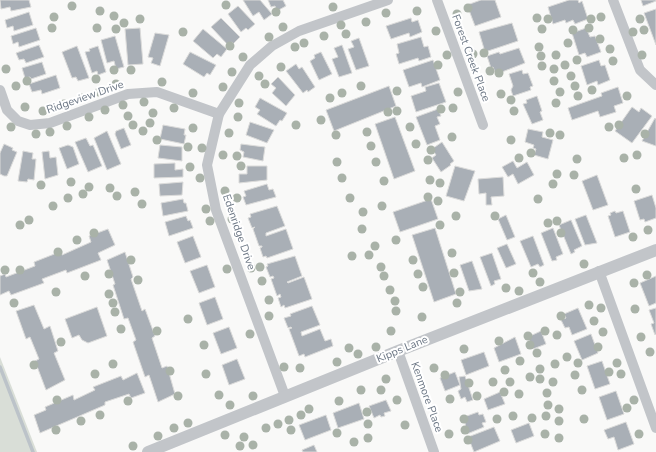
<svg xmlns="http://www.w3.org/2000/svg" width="656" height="452" viewBox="0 0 656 452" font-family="'Nunito Sans',sans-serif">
<rect width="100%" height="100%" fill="#f9f9f8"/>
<!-- green -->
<path fill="#d9ded7" d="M 0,357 L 37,452 L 0,452 Z"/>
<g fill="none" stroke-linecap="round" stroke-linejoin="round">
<!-- stream -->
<path stroke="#bcc3c9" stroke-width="3.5" d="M 0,367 L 33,452"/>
</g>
<!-- building -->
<g fill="#a9afb6" stroke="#dbdbda">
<path d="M 0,0 L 29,0 L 31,7 L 11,11 L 10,7 L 1,9 Z"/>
<path d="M 243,0 L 260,0 L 272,14 L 264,20 L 259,12 L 253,16 Z"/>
<path d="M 268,0 L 283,0 L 286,6 L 277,11 L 275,6 L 271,7 Z"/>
<path d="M 481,0 L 495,0 L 501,17 L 475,26 L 467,5 Z"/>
<path d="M 569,0 L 578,0 L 579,3 L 582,1 L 588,19 L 575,24 L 573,20 L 566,23 L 565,20 L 553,24 L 548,7 Z"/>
<path d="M 641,0 L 656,0 L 656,1 L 643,6 Z"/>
<path d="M 238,6 L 255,24 L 248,30 L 246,28 L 241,32 L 228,14 Z"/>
<path d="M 656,9 L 656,45 L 644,13 Z"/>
<path d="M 29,12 L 33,25 L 14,31 L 13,26 L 7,28 L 5,20 Z"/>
<path d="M 221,18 L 240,37 L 233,44 L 232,42 L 228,45 L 211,27 Z"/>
<path d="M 411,18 L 412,22 L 418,20 L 422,32 L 410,37 L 409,33 L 391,39 L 386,26 Z"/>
<path d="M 512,23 L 518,41 L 485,52 L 479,32 Z"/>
<path d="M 36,28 L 40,40 L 19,47 L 18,42 L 13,44 L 11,36 Z"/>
<path d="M 140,28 L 143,64 L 128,65 L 125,29 Z"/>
<path d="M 586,28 L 590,37 L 595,36 L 601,52 L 587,57 L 585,53 L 579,55 L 572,33 Z"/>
<path d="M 203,29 L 227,49 L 221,57 L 217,54 L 213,58 L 193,41 Z"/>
<path d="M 155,33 L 169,35 L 160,66 L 151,63 L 153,58 L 148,57 Z"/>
<path d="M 115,36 L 124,67 L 116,69 L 114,61 L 107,63 L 101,40 Z"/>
<path d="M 421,37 L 424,47 L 428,46 L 431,57 L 419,61 L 418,58 L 399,64 L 396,54 L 399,53 L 397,44 Z"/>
<path d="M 359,38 L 369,66 L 356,70 L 348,49 L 354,47 L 351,41 Z"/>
<path d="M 39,45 L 44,57 L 26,63 L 24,59 L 19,60 L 16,53 Z"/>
<path d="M 342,45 L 352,73 L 339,77 L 332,59 L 338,57 L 334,48 Z"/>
<path d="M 77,46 L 89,78 L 78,81 L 76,77 L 72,78 L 62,52 Z"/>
<path d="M 98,46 L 106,72 L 98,75 L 97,71 L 92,73 L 85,52 L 90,51 L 89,49 Z"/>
<path d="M 519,48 L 525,63 L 502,72 L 501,70 L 495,72 L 493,67 L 491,68 L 487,56 L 499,52 L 500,54 Z"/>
<path d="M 190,52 L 216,65 L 210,75 L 207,73 L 204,77 L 183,64 Z"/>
<path d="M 321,52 L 332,74 L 319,80 L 310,61 L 315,58 L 314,55 Z"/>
<path d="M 433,60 L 440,80 L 422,87 L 421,83 L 409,87 L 403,70 Z"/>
<path d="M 599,60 L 601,66 L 605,65 L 610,80 L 598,85 L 597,81 L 587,85 L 581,66 Z"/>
<path d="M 42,62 L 46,74 L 31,79 L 30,77 L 25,78 L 22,68 Z"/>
<path d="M 296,64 L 299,69 L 302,67 L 315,87 L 308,92 L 307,90 L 303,93 L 286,71 Z"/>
<path d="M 522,70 L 523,74 L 528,73 L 533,86 L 530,87 L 531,90 L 513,96 L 511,90 L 513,86 L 509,74 Z"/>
<path d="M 56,75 L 60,88 L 42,94 L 41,90 L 32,92 L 29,84 Z"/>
<path d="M 278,77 L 295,95 L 286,106 L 272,93 L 276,88 L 271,84 Z"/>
<path d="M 439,83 L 446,102 L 416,112 L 411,96 L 426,91 L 425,87 Z"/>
<path d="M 389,86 L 396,106 L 334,131 L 326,110 Z"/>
<path d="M 618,87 L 623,103 L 614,106 L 616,112 L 600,117 L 598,111 L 572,120 L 568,108 L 602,96 L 601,93 Z"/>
<path d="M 537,96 L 542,111 L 540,112 L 543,120 L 532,124 L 523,104 L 527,103 L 526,100 Z"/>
<path d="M 260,98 L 287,113 L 282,121 L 280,120 L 276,126 L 257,114 L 260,110 L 255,107 Z"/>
<path d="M 632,107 L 639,112 L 641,108 L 652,116 L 632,143 L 615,131 Z"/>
<path d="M 438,109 L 441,116 L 437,117 L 440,124 L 435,126 L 440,140 L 427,145 L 416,117 Z"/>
<path d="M 395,117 L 415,171 L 394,179 L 375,124 Z"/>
<path d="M 655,118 L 656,119 L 656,146 L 642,141 Z"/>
<path d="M 250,122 L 274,130 L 267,143 L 246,135 Z"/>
<path d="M 163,125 L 185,129 L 184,135 L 186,135 L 184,144 L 160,139 Z"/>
<path d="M 124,128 L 131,145 L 121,149 L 115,134 L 116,131 Z"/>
<path d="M 528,129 L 543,132 L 542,137 L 553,140 L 548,159 L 534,155 L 536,149 L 533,148 L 534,145 L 525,142 Z"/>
<path d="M 107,131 L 121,164 L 107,170 L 94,138 Z"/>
<path d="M 86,138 L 90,146 L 93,145 L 102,166 L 88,172 L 75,142 Z"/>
<path d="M 442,142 L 454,161 L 450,164 L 451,165 L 441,172 L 432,158 L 436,155 L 432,149 Z"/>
<path d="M 4,144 L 13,148 L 12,150 L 17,152 L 7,176 L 4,176 L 0,174 L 0,153 Z"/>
<path d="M 241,144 L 265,147 L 263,161 L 243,157 L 244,152 L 240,150 Z"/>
<path d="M 68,145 L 73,147 L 79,164 L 67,169 L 59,148 Z"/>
<path d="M 160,145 L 182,147 L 182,161 L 158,158 Z"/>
<path d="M 23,151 L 33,153 L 32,159 L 36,159 L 34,180 L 28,179 L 27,182 L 18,181 Z"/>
<path d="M 49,151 L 50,158 L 56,157 L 58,175 L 45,179 L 42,152 Z"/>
<path d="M 513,161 L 517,168 L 527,162 L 534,175 L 518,184 L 513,174 L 508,177 L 502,167 Z"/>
<path d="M 175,163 L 175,170 L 183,169 L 183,177 L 154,178 L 154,164 Z"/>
<path d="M 247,166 L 267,166 L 267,180 L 239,183 L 239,174 L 247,174 Z"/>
<path d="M 455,166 L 475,171 L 464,201 L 446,196 Z"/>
<path d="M 597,175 L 608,205 L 593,210 L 582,181 Z"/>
<path d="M 503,177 L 504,196 L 491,197 L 492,205 L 486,205 L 486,193 L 479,194 L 478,179 Z"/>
<path d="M 183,182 L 182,195 L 160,196 L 159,184 Z"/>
<path d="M 267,184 L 269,190 L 273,189 L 276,197 L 246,205 L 243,197 L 246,196 L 244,191 Z"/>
<path d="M 652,195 L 656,208 L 656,218 L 645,222 L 644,219 L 640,220 L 634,201 Z"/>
<path d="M 183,199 L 184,203 L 186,203 L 188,211 L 163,216 L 161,203 Z"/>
<path d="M 431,199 L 438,219 L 400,232 L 393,212 Z"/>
<path d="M 277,206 L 285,226 L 266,233 L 266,236 L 286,229 L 293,249 L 267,258 L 266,256 L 263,257 L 260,248 L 262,247 L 262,246 L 259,246 L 253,229 L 255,227 L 252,228 L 248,218 L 251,217 L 250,214 Z"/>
<path d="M 615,211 L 616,213 L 623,211 L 630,232 L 615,237 L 608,216 L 611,215 L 610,213 Z"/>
<path d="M 506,215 L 515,237 L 507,240 L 498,219 Z"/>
<path d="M 586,215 L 597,243 L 585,245 L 575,219 Z"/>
<path d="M 186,216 L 188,221 L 190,220 L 193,228 L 169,236 L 165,222 Z"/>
<path d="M 571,220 L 582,246 L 574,250 L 575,252 L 571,254 L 559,225 Z"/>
<path d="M 435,228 L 456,294 L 434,302 L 412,235 Z"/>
<path d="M 553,228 L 563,254 L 556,257 L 557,260 L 552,261 L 541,233 Z"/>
<path d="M 108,229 L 115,245 L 98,253 L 101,260 L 67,273 L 66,270 L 42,279 L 44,283 L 11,295 L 9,291 L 0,295 L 0,276 L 5,274 L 6,277 L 35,266 L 34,262 L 62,251 L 62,255 L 91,242 L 89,236 Z"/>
<path d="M 193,236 L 201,257 L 185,263 L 177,242 Z"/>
<path d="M 533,236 L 544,265 L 540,267 L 538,264 L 531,267 L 520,241 Z"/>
<path d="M 507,244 L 516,264 L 506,268 L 497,248 Z"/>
<path d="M 125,252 L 133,277 L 131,279 L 142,311 L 145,309 L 155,336 L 152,338 L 162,368 L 167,366 L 175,394 L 158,402 L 149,375 L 145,377 L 133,342 L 136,340 L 128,318 L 124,319 L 113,285 L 115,284 L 107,260 Z"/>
<path d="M 492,253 L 501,279 L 494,281 L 495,284 L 491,286 L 480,257 Z"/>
<path d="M 295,256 L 302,276 L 287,282 L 288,283 L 304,277 L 312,299 L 285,308 L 284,305 L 281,307 L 278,298 L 281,297 L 280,294 L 277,296 L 271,279 L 274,278 L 273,276 L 270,277 L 266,267 L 268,266 L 267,264 Z"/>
<path d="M 472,261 L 482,289 L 469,291 L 460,265 Z"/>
<path d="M 207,265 L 215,287 L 199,293 L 190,271 Z"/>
<path d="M 656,276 L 656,303 L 649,306 L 640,283 Z"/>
<path d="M 215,297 L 223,319 L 207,325 L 199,303 Z"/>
<path d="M 34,305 L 44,329 L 50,326 L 58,351 L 54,353 L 65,380 L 46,390 L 35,361 L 39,359 L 30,337 L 26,339 L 16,311 Z"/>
<path d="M 312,306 L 320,325 L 301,332 L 302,336 L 320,329 L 325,341 L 331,339 L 333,346 L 305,357 L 304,354 L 299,356 L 289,329 L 292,328 L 291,327 L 288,328 L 284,318 L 291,316 L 290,314 Z"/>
<path d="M 97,307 L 107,336 L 88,343 L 82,340 L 79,335 L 72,338 L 65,319 Z"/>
<path d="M 578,308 L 587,329 L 572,335 L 569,327 L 565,328 L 561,320 L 566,318 L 564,314 Z"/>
<path d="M 656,308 L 656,334 L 655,335 L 651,324 L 654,323 L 649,310 Z"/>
<path d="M 229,327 L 237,348 L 221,354 L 213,333 Z"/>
<path d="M 541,331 L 546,344 L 533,349 L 528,337 Z"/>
<path d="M 591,334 L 598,353 L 582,360 L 574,341 Z"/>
<path d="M 515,337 L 521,354 L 499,362 L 494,348 Z"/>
<path d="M 484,352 L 489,366 L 466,375 L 461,360 Z"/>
<path d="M 237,359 L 245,379 L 229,385 L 222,365 Z"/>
<path d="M 602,361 L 610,384 L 595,389 L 587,366 Z"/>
<path d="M 455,372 L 460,385 L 445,391 L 440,378 Z"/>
<path d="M 137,373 L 145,393 L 131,398 L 129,394 L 105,402 L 105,405 L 40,433 L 34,415 L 46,410 L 45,407 L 73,395 L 74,400 L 95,390 L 93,387 L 121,376 L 123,380 Z"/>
<path d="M 465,376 L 473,400 L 467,402 L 465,397 L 461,399 L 458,391 L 461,389 L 459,377 Z"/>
<path d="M 616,391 L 624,414 L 607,420 L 599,397 Z"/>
<path d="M 500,392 L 505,404 L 488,410 L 484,399 Z"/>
<path d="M 386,400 L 391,411 L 384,413 L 385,416 L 381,417 L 380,415 L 374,418 L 369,406 Z"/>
<path d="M 359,403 L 364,419 L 338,428 L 333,413 Z"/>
<path d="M 478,412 L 479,415 L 483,414 L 486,422 L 482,423 L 484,427 L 467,434 L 464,417 Z"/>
<path d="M 326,415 L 331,430 L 305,440 L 299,425 Z"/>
<path d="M 626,422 L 634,444 L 618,450 L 614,437 L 608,439 L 604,430 Z"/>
<path d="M 529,423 L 534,436 L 516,443 L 511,430 Z"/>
<path d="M 494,427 L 500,441 L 474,452 L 468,437 Z"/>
<path d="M 314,445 L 317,452 L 303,452 L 302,450 Z"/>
</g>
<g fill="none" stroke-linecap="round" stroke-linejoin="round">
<!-- minor -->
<g stroke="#c2c5c9" stroke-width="10">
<path d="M 437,0 L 483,125"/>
<path d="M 613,0 L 640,70 L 656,85"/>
<path d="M 0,90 L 7,110 L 18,121 L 30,125 L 50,123 L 128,94 L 157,92 L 219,114"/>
<path d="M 599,271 L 656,428"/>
<path d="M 398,351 L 434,452"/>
<path d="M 285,396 L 216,210 L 207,165 L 219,114 L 250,65 L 272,46 L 299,31 L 388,0"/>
</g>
<!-- tertiary -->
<path stroke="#c2c5c9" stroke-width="12" d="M 148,452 L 398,351 L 656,250"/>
</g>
<!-- trees -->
<g fill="#a9b2a8">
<circle cx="226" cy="5" r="4.5"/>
<circle cx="72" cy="6" r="4.5"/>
<circle cx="333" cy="7" r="4.5"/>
<circle cx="468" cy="8" r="4.5"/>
<circle cx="100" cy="11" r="4.5"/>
<circle cx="417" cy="11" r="4.5"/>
<circle cx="276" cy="12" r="4.5"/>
<circle cx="386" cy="13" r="4.5"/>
<circle cx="457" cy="14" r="4.5"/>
<circle cx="114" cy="16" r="4.5"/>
<circle cx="54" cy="17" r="4.5"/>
<circle cx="601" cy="17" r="4.5"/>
<circle cx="537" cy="18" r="4.5"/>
<circle cx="140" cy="19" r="4.5"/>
<circle cx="548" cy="19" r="4.5"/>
<circle cx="591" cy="19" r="4.5"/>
<circle cx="640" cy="19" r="4.5"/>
<circle cx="366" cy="22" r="4.5"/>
<circle cx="124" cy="23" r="4.5"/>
<circle cx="341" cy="25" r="4.5"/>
<circle cx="283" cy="27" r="4.5"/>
<circle cx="52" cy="28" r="4.5"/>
<circle cx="97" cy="28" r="4.5"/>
<circle cx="589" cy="28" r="4.5"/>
<circle cx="116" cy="29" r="4.5"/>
<circle cx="542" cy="29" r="4.5"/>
<circle cx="573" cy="30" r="4.5"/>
<circle cx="644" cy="30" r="4.5"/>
<circle cx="436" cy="31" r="4.5"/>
<circle cx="183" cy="32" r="4.5"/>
<circle cx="633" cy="32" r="4.5"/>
<circle cx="346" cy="34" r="4.5"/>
<circle cx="324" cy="36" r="4.5"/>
<circle cx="269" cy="37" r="4.5"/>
<circle cx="600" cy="39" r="4.5"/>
<circle cx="304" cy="43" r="4.5"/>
<circle cx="568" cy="43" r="4.5"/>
<circle cx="230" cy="46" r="4.5"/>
<circle cx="295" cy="47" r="4.5"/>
<circle cx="539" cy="47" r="4.5"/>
<circle cx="610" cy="49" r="4.5"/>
<circle cx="484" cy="53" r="4.5"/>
<circle cx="473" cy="54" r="4.5"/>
<circle cx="447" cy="55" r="4.5"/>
<circle cx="556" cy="55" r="4.5"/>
<circle cx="642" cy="55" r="4.5"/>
<circle cx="541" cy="56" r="4.5"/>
<circle cx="243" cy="57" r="4.5"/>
<circle cx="577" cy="60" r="4.5"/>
<circle cx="613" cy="61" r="4.5"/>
<circle cx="438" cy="65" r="4.5"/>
<circle cx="565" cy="65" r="4.5"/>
<circle cx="542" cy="66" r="4.5"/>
<circle cx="281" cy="67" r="4.5"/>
<circle cx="6" cy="69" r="4.5"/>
<circle cx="554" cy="69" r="4.5"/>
<circle cx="114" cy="70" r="4.5"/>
<circle cx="131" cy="70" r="4.5"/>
<circle cx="490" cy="71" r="4.5"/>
<circle cx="232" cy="72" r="4.5"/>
<circle cx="499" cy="73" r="4.5"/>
<circle cx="259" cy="76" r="4.5"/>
<circle cx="571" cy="76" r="4.5"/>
<circle cx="96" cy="79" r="4.5"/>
<circle cx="27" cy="81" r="4.5"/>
<circle cx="554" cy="81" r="4.5"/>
<circle cx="162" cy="82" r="4.5"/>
<circle cx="116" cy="84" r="4.5"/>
<circle cx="265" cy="84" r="4.5"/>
<circle cx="16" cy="86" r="4.5"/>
<circle cx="361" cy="86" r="4.5"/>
<circle cx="575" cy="86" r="4.5"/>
<circle cx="223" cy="87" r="4.5"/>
<circle cx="592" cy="90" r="4.5"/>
<circle cx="397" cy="91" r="4.5"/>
<circle cx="99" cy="92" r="4.5"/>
<circle cx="458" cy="92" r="4.5"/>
<circle cx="560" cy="92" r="4.5"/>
<circle cx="193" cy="93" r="4.5"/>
<circle cx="342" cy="93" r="4.5"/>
<circle cx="501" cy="94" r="4.5"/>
<circle cx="578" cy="96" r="4.5"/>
<circle cx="627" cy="96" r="4.5"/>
<circle cx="81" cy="98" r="4.5"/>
<circle cx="330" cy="98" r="4.5"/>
<circle cx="511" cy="100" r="4.5"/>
<circle cx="144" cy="102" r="4.5"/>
<circle cx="239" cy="103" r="4.5"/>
<circle cx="556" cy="103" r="4.5"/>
<circle cx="64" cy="104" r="4.5"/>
<circle cx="123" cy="105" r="4.5"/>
<circle cx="25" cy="107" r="4.5"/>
<circle cx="174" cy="108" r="4.5"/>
<circle cx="453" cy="108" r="4.5"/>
<circle cx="441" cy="109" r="4.5"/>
<circle cx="105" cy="110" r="4.5"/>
<circle cx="43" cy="111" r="4.5"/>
<circle cx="397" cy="111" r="4.5"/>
<circle cx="514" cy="111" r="4.5"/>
<circle cx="388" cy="112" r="4.5"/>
<circle cx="153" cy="113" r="4.5"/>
<circle cx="128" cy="116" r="4.5"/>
<circle cx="89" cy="117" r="4.5"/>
<circle cx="238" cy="117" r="4.5"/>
<circle cx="321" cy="120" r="4.5"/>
<circle cx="150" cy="123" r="4.5"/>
<circle cx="133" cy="125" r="4.5"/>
<circle cx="296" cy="125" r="4.5"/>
<circle cx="619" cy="125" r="4.5"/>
<circle cx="67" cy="126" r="4.5"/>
<circle cx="11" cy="127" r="4.5"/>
<circle cx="410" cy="127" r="4.5"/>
<circle cx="609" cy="127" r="4.5"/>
<circle cx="193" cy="128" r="4.5"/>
<circle cx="143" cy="131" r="4.5"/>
<circle cx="50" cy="132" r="4.5"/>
<circle cx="367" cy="132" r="4.5"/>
<circle cx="229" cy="133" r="4.5"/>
<circle cx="550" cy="133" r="4.5"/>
<circle cx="36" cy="134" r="4.5"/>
<circle cx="645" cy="134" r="4.5"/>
<circle cx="336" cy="135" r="4.5"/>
<circle cx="560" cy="135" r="4.5"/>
<circle cx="452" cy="137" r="4.5"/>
<circle cx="157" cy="140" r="4.5"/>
<circle cx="511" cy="140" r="4.5"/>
<circle cx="416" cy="144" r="4.5"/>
<circle cx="371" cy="146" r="4.5"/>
<circle cx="188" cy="147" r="4.5"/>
<circle cx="202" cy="148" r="4.5"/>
<circle cx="431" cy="150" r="4.5"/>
<circle cx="531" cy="153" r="4.5"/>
<circle cx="223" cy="155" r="4.5"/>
<circle cx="637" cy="155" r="4.5"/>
<circle cx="237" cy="156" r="4.5"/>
<circle cx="519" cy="158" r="4.5"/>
<circle cx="624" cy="158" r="4.5"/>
<circle cx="577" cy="159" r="4.5"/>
<circle cx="428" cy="160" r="4.5"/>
<circle cx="337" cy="162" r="4.5"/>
<circle cx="376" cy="162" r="4.5"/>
<circle cx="241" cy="166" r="4.5"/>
<circle cx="190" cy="167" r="4.5"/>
<circle cx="557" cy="174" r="4.5"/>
<circle cx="574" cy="175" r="4.5"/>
<circle cx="200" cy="178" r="4.5"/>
<circle cx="342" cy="178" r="4.5"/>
<circle cx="430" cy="180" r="4.5"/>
<circle cx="384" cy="181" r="4.5"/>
<circle cx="71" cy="182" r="4.5"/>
<circle cx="440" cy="183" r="4.5"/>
<circle cx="553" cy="184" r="4.5"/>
<circle cx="41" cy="185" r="4.5"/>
<circle cx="89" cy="187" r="4.5"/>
<circle cx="110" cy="188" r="4.5"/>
<circle cx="636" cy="189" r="4.5"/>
<circle cx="225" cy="191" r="4.5"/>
<circle cx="135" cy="192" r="4.5"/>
<circle cx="83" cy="194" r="4.5"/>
<circle cx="117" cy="196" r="4.5"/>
<circle cx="428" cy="197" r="4.5"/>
<circle cx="68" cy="198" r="4.5"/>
<circle cx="237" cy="198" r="4.5"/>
<circle cx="350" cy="198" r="4.5"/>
<circle cx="538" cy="199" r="4.5"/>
<circle cx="438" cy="201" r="4.5"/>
<circle cx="142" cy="204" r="4.5"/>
<circle cx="53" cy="206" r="4.5"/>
<circle cx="382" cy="206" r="4.5"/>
<circle cx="206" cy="209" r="4.5"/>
<circle cx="363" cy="212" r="4.5"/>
<circle cx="456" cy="216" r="4.5"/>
<circle cx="495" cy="216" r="4.5"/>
<circle cx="232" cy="219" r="4.5"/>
<circle cx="29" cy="220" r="4.5"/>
<circle cx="210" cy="221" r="4.5"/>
<circle cx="557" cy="221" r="4.5"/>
<circle cx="548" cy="223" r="4.5"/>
<circle cx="20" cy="225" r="4.5"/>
<circle cx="440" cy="225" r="4.5"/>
<circle cx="362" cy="229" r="4.5"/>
<circle cx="648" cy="230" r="4.5"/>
<circle cx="94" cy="233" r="4.5"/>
<circle cx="561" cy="233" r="4.5"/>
<circle cx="633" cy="237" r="4.5"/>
<circle cx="77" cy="240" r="4.5"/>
<circle cx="396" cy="240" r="4.5"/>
<circle cx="375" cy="246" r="4.5"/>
<circle cx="58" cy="252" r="4.5"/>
<circle cx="452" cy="253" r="4.5"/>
<circle cx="369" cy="255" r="4.5"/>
<circle cx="352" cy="256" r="4.5"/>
<circle cx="131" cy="260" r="4.5"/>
<circle cx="413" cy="260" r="4.5"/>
<circle cx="584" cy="264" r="4.5"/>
<circle cx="260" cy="267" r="4.5"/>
<circle cx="381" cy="267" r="4.5"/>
<circle cx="251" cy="268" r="4.5"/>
<circle cx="227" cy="269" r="4.5"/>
<circle cx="5" cy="270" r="4.5"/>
<circle cx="20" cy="270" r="4.5"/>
<circle cx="454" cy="273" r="4.5"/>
<circle cx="533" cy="273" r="4.5"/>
<circle cx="109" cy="274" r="4.5"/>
<circle cx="418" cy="274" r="4.5"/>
<circle cx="647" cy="275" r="4.5"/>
<circle cx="85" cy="276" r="4.5"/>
<circle cx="384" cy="276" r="4.5"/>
<circle cx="138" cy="280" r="4.5"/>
<circle cx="262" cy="281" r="4.5"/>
<circle cx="540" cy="282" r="4.5"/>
<circle cx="634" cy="283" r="4.5"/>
<circle cx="423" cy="287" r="4.5"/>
<circle cx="506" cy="288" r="4.5"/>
<circle cx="390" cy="290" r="4.5"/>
<circle cx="519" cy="291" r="4.5"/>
<circle cx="56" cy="292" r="4.5"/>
<circle cx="460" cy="292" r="4.5"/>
<circle cx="109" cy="294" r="4.5"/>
<circle cx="269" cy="300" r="4.5"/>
<circle cx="395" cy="301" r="4.5"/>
<circle cx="14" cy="303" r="4.5"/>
<circle cx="113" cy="303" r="4.5"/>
<circle cx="457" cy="303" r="4.5"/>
<circle cx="589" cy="305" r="4.5"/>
<circle cx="601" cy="308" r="4.5"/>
<circle cx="635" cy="309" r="4.5"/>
<circle cx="396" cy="311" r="4.5"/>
<circle cx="115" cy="312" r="4.5"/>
<circle cx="269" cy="316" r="4.5"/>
<circle cx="561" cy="316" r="4.5"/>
<circle cx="422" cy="317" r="4.5"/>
<circle cx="188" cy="319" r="4.5"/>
<circle cx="594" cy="321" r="4.5"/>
<circle cx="121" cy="329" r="4.5"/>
<circle cx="157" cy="331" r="4.5"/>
<circle cx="391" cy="331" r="4.5"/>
<circle cx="545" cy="331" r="4.5"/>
<circle cx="603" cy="332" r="4.5"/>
<circle cx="250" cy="334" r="4.5"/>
<circle cx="557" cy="335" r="4.5"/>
<circle cx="528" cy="336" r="4.5"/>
<circle cx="641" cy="337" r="4.5"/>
<circle cx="499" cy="341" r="4.5"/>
<circle cx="61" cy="342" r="4.5"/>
<circle cx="204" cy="345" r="4.5"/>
<circle cx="530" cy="345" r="4.5"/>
<circle cx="376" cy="347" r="4.5"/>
<circle cx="598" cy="347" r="4.5"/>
<circle cx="349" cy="348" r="4.5"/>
<circle cx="464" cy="349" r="4.5"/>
<circle cx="650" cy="352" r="4.5"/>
<circle cx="537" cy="353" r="4.5"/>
<circle cx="358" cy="354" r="4.5"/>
<circle cx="567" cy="357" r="4.5"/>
<circle cx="520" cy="361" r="4.5"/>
<circle cx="337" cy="362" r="4.5"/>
<circle cx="578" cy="363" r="4.5"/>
<circle cx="617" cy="363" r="4.5"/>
<circle cx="113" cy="364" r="4.5"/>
<circle cx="555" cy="364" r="4.5"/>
<circle cx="34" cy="365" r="4.5"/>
<circle cx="284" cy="367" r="4.5"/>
<circle cx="300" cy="368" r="4.5"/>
<circle cx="434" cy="368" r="4.5"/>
<circle cx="540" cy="369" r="4.5"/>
<circle cx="505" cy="370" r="4.5"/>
<circle cx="170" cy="371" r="4.5"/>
<circle cx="609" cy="372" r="4.5"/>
<circle cx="95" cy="374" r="4.5"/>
<circle cx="206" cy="374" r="4.5"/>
<circle cx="621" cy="374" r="4.5"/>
<circle cx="445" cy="375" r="4.5"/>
<circle cx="575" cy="375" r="4.5"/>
<circle cx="530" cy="377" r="4.5"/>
<circle cx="386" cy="379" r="4.5"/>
<circle cx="540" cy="379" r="4.5"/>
<circle cx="493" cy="382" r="4.5"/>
<circle cx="510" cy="382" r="4.5"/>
<circle cx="553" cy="382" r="4.5"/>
<circle cx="469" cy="383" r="4.5"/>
<circle cx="361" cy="390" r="4.5"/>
<circle cx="381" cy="390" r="4.5"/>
<circle cx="582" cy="390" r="4.5"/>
<circle cx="504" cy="392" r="4.5"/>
<circle cx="547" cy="393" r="4.5"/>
<circle cx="519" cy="394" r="4.5"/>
<circle cx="219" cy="395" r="4.5"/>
<circle cx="178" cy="396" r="4.5"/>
<circle cx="253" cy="396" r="4.5"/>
<circle cx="477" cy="396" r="4.5"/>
<circle cx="450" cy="399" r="4.5"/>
<circle cx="57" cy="400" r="4.5"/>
<circle cx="397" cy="400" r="4.5"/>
<circle cx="634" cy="400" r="4.5"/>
<circle cx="128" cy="401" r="4.5"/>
<circle cx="339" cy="401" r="4.5"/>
<circle cx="230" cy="405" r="4.5"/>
<circle cx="548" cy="405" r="4.5"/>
<circle cx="627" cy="408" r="4.5"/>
<circle cx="309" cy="409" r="4.5"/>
<circle cx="559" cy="409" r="4.5"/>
<circle cx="367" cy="412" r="4.5"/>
<circle cx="100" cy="415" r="4.5"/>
<circle cx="301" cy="415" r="4.5"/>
<circle cx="513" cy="416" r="4.5"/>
<circle cx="546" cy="416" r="4.5"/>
<circle cx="532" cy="418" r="4.5"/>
<circle cx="464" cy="419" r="4.5"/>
<circle cx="497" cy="419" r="4.5"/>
<circle cx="584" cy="419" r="4.5"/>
<circle cx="289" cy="420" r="4.5"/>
<circle cx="81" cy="421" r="4.5"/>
<circle cx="559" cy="421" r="4.5"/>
<circle cx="188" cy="423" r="4.5"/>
<circle cx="278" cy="424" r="4.5"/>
<circle cx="368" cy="424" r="4.5"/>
<circle cx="405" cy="425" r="4.5"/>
<circle cx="174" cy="428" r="4.5"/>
<circle cx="266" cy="428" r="4.5"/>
<circle cx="56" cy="430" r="4.5"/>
<circle cx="291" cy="430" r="4.5"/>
<circle cx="465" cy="430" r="4.5"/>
<circle cx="337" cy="433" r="4.5"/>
<circle cx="449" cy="434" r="4.5"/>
<circle cx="545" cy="434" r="4.5"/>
<circle cx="639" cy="434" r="4.5"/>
<circle cx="225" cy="435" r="4.5"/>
<circle cx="158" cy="436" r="4.5"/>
<circle cx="244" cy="437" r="4.5"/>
<circle cx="368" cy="438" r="4.5"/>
<circle cx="559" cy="438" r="4.5"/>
<circle cx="468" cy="440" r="4.5"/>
<circle cx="354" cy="442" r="4.5"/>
<circle cx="253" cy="445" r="4.5"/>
<circle cx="133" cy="446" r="4.5"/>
<circle cx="240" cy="446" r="4.5"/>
</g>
<g text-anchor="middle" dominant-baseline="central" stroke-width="4" stroke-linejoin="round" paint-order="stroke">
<!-- street labels -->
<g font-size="11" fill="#6c7785" stroke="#fff">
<text transform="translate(471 58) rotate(70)">Forest Creek Place</text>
<text transform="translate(85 97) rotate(-19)">Ridgeview Drive</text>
<text transform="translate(239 232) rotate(71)">Edenridge Drive</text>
<text transform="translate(402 349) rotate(-22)">Kipps Lane</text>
<text transform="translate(427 397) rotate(70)">Kenmore Place</text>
</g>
</g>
</svg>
